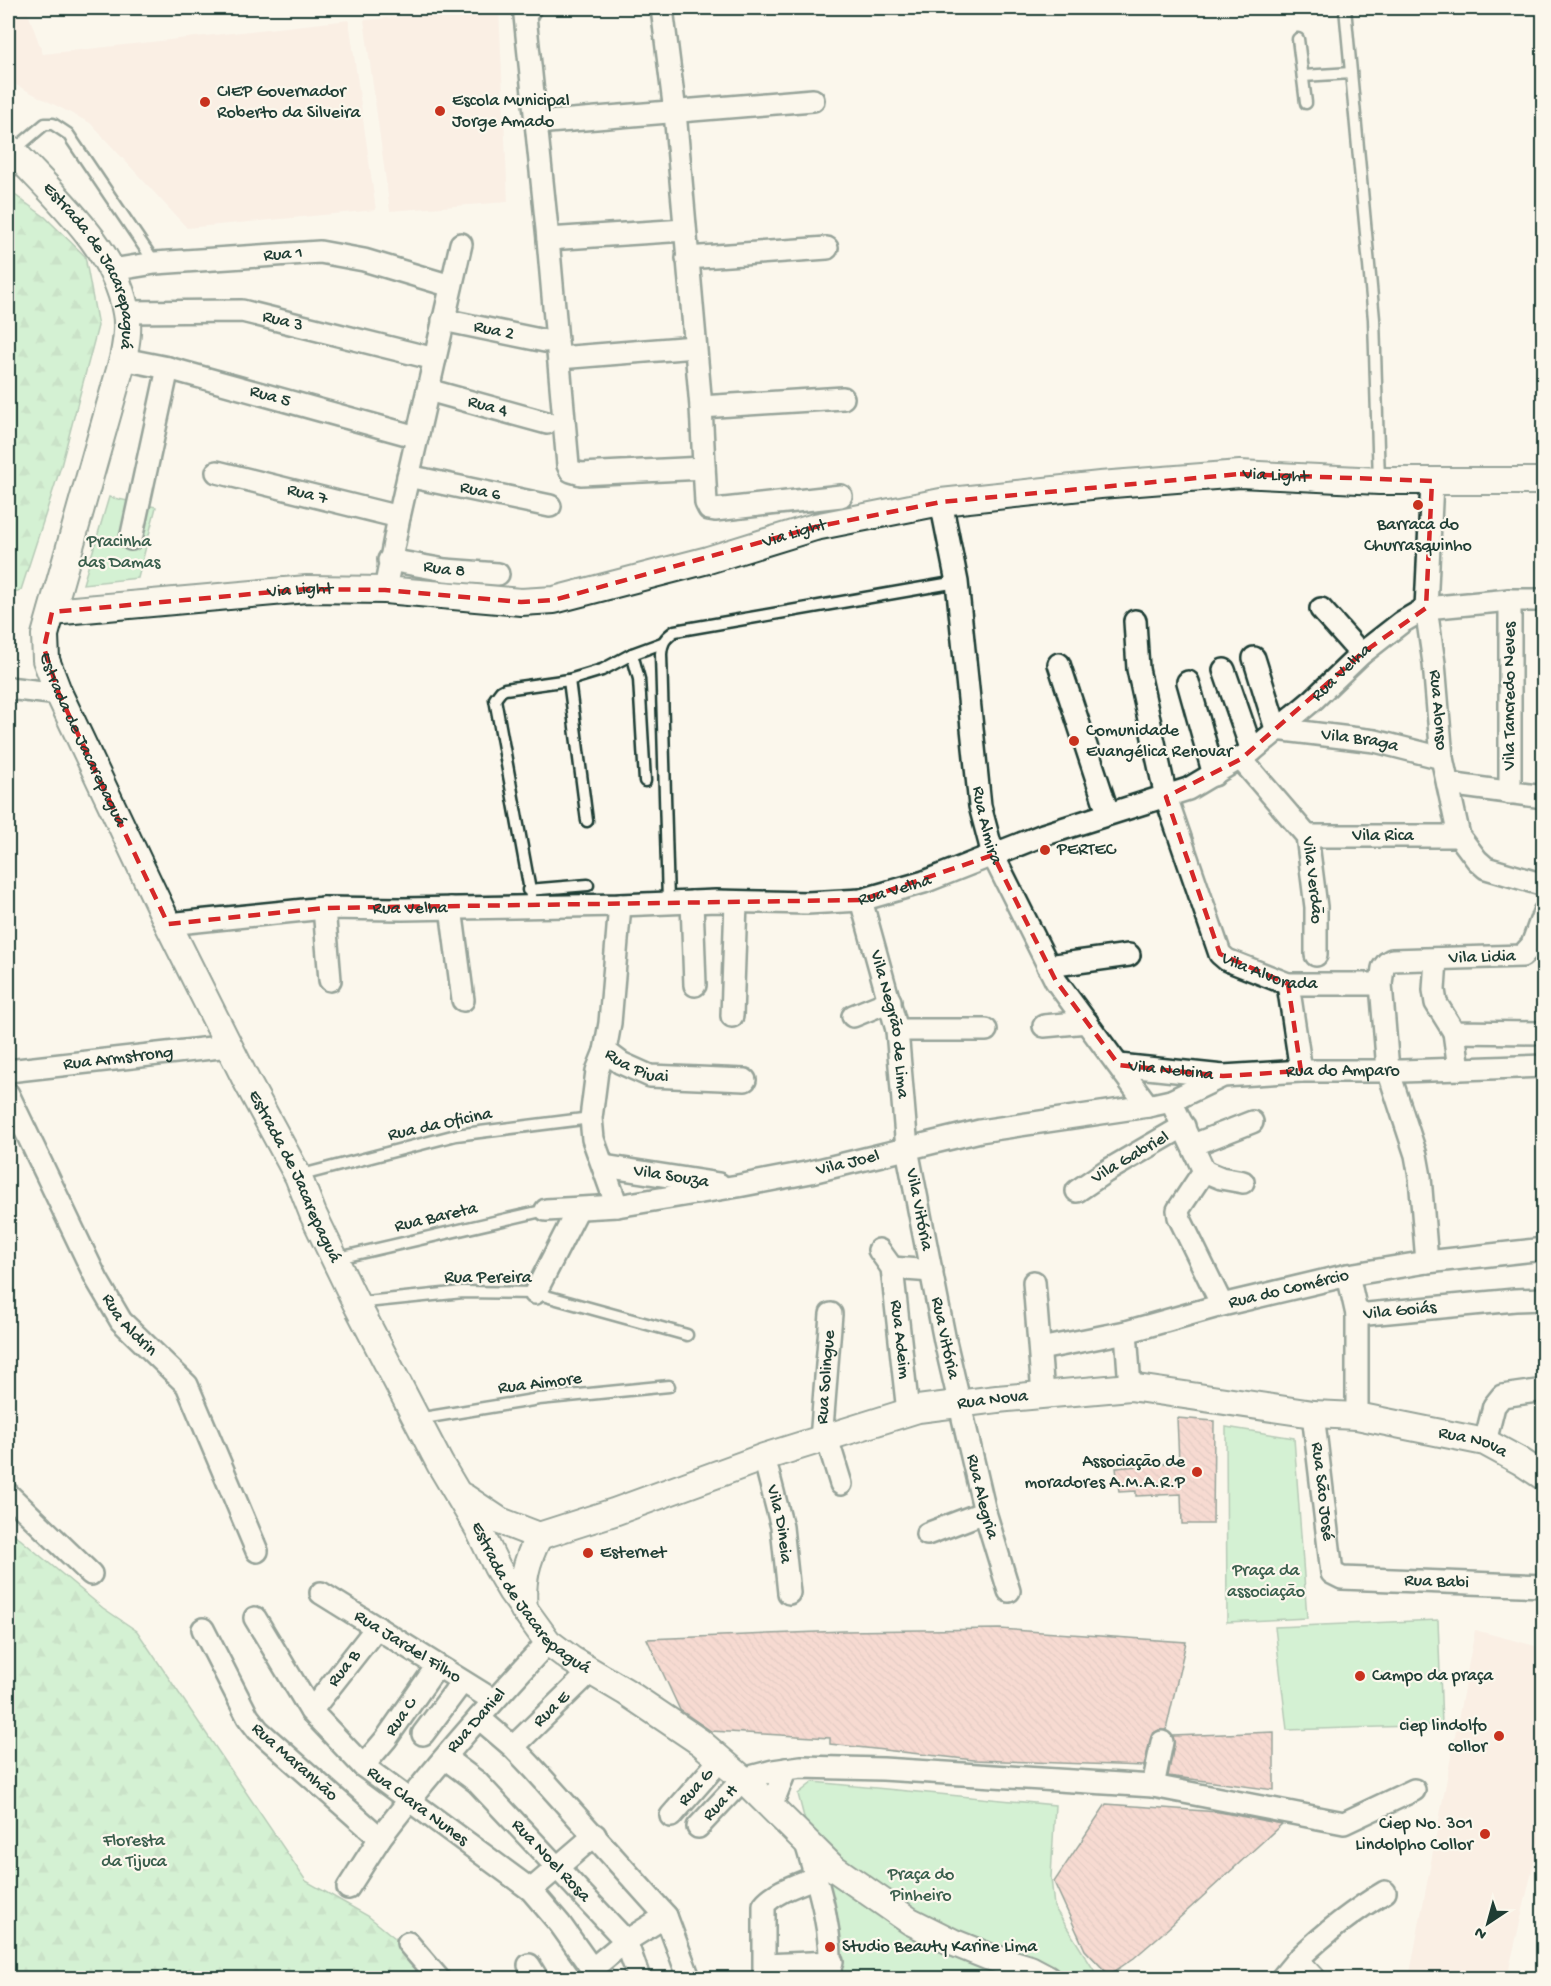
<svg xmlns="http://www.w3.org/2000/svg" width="1551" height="1986" viewBox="0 0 1551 1986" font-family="'Gochi Hand',sans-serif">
<defs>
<pattern id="forest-firs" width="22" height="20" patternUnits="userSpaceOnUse" patternTransform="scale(1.5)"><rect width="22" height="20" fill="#a5e8b3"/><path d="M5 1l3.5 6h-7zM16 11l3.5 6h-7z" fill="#8ec89b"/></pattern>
<pattern id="building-back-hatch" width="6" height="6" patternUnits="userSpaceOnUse" patternTransform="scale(1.5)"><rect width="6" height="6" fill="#f1b6b0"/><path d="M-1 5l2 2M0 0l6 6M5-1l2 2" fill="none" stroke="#ce9d98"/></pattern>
</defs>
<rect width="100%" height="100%" fill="#fbf7ec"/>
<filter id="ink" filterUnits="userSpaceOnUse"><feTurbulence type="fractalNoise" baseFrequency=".0167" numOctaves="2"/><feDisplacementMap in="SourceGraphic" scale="12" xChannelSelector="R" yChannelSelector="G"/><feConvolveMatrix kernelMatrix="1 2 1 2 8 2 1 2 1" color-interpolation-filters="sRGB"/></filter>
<g filter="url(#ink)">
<!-- built -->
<g fill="#f8e4da">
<path d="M 499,8 L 508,202 L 390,211 L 364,20 Z"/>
<path d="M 28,13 L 43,54 L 349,20 L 376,210 L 187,228 L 90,123 L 8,81 L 8,15 Z"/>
<path d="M 1475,1630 L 1543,1648 L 1543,1824 L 1507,1978 L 1409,1978 Z"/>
</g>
<!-- forest -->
<g fill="url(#forest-firs)" stroke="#629274" stroke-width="1.5">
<path d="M 8,190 L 45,217 L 85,256 L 98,326 L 61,466 L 21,590 L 8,594 Z"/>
<path d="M 8,1529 L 103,1608 L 137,1631 L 306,1881 L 368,1916 L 395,1938 L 427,1978 L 8,1978 Z"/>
</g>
<!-- park -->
<g fill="#a5e8b3" stroke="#629274" stroke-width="1.5">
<path d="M 109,497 L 156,507 L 138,578 L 83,584 Z"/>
<path d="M 1226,1427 L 1294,1438 L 1307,1618 L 1227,1622 Z"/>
<path d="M 1438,1620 L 1442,1725 L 1287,1730 L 1275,1627 Z"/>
<path d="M 813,1782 L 1055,1805 L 1051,1877 L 1054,1907 L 1099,1978 L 1059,1978 L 1021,1971 L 1010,1978 L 839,1978 L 806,1825 L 798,1794 Z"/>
</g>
<!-- building -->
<g fill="url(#building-back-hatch)" stroke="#1f3d34" stroke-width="1.5">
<path d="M 1177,1418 L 1214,1421 L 1213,1524 L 1182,1524 L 1181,1494 L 1136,1496 L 1136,1491 L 1119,1492 L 1116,1468 L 1179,1462 Z"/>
<path d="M 1000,1629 L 1186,1642 L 1166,1730 L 1159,1730 L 1152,1734 L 1144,1766 L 974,1760 L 830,1744 L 830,1738 L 711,1731 L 680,1710 L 647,1639 L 844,1631 Z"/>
<path d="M 1274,1732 L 1274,1790 L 1168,1776 L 1174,1745 L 1173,1736 Z"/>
<path d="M 1106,1804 L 1219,1812 L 1282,1824 L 1164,1932 L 1134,1958 L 1109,1975 L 1085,1950 L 1054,1882 Z"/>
</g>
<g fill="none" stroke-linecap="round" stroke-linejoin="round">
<defs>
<g id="service">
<path d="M 1345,8 L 1374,319 L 1379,481"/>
<path d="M 1298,39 L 1306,103"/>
<path d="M 1303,76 L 1351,73"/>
<path d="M 13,151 L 45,124 L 53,124 L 68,134 L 155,263"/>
<path d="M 632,654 L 662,643"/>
<path d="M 569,680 L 587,821"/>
<path d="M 528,890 L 588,885"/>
<path d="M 668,902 L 661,654 C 662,642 665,638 675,631 L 957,582"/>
<path d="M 533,907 L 495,699 L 501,691 L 505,689 L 569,680 L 602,670 L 632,654 L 639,679 L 645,781"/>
<path d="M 298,1176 L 456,1135 L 591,1118"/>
<path d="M 334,1259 L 546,1210"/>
<path d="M 356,1303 L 463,1292 L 535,1293 L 687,1335"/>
<path d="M 417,1419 L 539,1399 L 669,1386"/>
</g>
<g id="minor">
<path d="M 530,8 L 525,16 L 548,239 L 568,465 L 571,471 L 581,474 L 704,468"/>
<path d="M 662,8 L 675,112 L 701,407 L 706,503 L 709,509 L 715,510 L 841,496"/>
<path d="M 536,123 L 813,100"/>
<path d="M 548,239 L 685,230"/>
<path d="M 687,258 L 827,248"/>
<path id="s1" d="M 112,270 L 155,263 L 320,252 L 364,260 L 451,286"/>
<path id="s2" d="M 126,312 L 242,311 L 435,359"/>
<path id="s3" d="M 443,320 L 545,341"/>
<path d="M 559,358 L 695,347"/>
<path id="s4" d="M 123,359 L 168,368 L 417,437"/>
<path id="s5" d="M 428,390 L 547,423"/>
<path d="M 701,407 L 843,398"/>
<path id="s6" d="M 217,472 L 399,517"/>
<path id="s7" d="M 408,476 L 550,506"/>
<path id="s8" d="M 1432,481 L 1426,608 L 1434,663 L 1442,758 L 1459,836 L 1477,860 L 1486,868 L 1544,885"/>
<path id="s9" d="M 941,502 L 957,582 L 980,806 L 993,855 L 1056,981 L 1148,1106"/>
<path d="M 131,539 L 168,368"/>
<path id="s10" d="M 389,560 L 445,570 L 498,574"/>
<path d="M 385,590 L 399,517 L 461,244"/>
<path d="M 1321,609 L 1361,654"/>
<path id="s11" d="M 1135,621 L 1138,669 L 1166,797 L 1220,954 L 1227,960 L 1288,984 L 1381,984"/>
<path id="s12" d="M 1254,658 L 1276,729 L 1375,741 L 1442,758"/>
<path d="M 1059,664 L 1108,813"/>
<path d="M 1224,670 L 1252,751"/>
<path d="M 1188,682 L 1214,775"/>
<path d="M 8,688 L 59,694"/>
<path id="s13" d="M 1241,759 L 1307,836 L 1316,907 L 1316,955"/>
<path d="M 1448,784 L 1544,797"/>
<path d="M 1510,793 L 1510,600"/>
<path id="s14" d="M 1307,836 L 1459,836"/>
<path id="s15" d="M 861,900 L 897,1030 L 907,1149 L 945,1341 L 985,1512 L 1009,1591"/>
<path d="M 692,902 L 695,985"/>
<path id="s16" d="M 620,905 L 610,1023 L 605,1051 L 621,1063 L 650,1076 L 745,1080"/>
<path d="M 324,908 L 330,980"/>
<path d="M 451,908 L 463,1000"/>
<path id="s17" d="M 168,924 L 324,908 L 402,909 L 620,905 L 716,901 L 807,903 L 861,900 L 924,882 L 1043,835 L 1188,789 L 1252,751 L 1313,700 L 1361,654 L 1402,622 L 1426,608 L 1510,600 L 1544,600"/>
<path d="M 1436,959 L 1434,990 L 1436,1003 L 1454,1032 L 1544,1033"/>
<path d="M 1048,966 L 1129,955"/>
<path d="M 1288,984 L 1301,1071"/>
<path d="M 732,1016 L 736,902"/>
<path d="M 853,1016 L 890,1001"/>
<path d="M 1044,1026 L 1087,1022"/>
<path d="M 897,1030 L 986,1030"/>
<path d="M 1454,1032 L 1459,1069"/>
<path d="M 605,1051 L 597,1071 L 591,1118 L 593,1139 L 617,1206"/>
<path id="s18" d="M 1119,1065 L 1223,1076"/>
<path id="s19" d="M 8,1071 L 229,1046"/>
<path id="s20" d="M 8,1094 L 97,1280 L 121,1321 L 187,1385 L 257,1551"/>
<path d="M 1171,1101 L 1204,1171 L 1178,1210 L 1179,1217 L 1222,1305"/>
<path d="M 1193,1145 L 1252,1122"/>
<path id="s21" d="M 604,1166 L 719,1184"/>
<path d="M 1204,1171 L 1221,1178 L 1243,1182"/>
<path id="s22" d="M 1077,1191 L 1105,1172 L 1184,1126"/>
<path id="s23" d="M 546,1210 L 617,1206 L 738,1186 L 811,1172 L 980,1131 L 1148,1106 L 1171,1101 L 1223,1076 L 1301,1071 L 1402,1071 L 1544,1066"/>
<path id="s24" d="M 879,1250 L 892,1268 L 908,1412"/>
<path id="s25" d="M 1427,1262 L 1420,1177 L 1416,1155 L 1388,1070 L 1381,984 L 1383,968 L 1387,963 L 1392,960 L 1522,956 L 1532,945 L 1544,912"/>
<path d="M 892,1268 L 932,1271"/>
<path d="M 1348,1275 L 1357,1315"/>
<path d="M 1034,1282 L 1043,1394"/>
<path d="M 535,1293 L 578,1209"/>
<path d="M 1126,1332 L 1130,1387"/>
<path id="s26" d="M 1040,1349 L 1126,1332 L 1222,1305 L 1348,1275 L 1427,1262 L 1544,1249"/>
<path id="s27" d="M 1313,1414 L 1332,1573 L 1342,1578 L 1544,1586"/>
<path id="s28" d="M 1357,1416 L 1357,1315 L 1515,1300 L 1544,1299"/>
<path d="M 827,1438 L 841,1484"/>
<path id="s29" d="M 821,1440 L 831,1314"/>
<path d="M 1485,1442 L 1494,1406 L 1502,1396 L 1544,1390"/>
<path id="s30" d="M 764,1457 L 782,1527 L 789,1593"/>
<path d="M 8,1494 L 91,1574"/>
<path d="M 927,1534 L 985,1512"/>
<path id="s31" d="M 321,1593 L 493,1700"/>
<path id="s32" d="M 255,1618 L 311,1711 L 363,1766 L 531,1890 L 560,1924 L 592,1969 L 595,1978"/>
<path id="s33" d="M 203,1629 L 248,1717 L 258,1730 L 380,1838 C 432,1769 489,1705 548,1642"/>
<path id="s34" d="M 311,1711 L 377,1627"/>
<path d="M 479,1718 L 513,1747 L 534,1769 L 666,1916 L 689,1978"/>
<path d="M 423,1734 L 462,1682"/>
<path id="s35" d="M 513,1747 L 591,1671"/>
<path id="s36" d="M 445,1758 L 477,1782 L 626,1941 L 639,1978"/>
<path id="s37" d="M 363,1766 L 386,1739 L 437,1666"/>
<path d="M 1153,1786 L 1162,1742"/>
<path d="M 771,1807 L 786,1769"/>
<path id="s38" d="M 671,1816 L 721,1759"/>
<path id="s39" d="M 698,1827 L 743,1779 L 773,1771 L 801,1767 L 883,1769 L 1153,1786 L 1344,1823 L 1414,1790"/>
<path d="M 806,1843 C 819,1887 833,1932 830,1978"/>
<path d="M 348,1888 L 380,1838"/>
<path d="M 531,1890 L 595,1835"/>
<path d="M 408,1943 L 438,1978"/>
<path d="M 529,1965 L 537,1978"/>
<path d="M 765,1965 L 832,1962"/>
<path d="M 592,1969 L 626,1941 L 666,1916"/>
<path d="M 764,1978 L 764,1905 C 775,1891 800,1884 816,1877"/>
<path d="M 1282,1978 L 1297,1960"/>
<path d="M 1314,1978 L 1297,1960 C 1325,1933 1351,1912 1385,1892"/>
</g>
<g id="tertiary">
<path id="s40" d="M 8,148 L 13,151 C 55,197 116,249 126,313 C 129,328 126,344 123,359 L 45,635 L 46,660 L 59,694 L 168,924 L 245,1078 L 298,1176 L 313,1214 L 356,1303 L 440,1464 L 478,1528 L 497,1567 L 511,1591 L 548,1642 L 572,1660 L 626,1692 L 700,1742 L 743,1779 L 831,1866 L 910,1921 L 952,1942 L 987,1956 L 1030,1969 L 1047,1978"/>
<path id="s41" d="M 52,612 L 307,589 L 385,590 L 521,602 L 554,600 L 708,560 L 815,527 L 941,502 L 1100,485 L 1240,474 L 1379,481 L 1544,481"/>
<path id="s42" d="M 464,1497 L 500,1521 L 539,1536 L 614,1512 L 764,1457 L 918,1409 L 997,1399 L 1130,1387 L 1313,1414 L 1357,1416 L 1485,1442 L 1520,1461 L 1544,1477"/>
<path d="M 524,1610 C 521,1582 526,1561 539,1536"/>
</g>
</defs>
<!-- service casing -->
<use href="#service" stroke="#1f3d34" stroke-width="15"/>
<!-- minor casing -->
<use href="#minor" stroke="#1f3d34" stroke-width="26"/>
<!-- tertiary casing -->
<use href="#tertiary" stroke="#1f3d34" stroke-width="30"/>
<!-- service -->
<use href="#service" stroke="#fbf7ec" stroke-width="10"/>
<!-- minor -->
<use href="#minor" stroke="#fbf7ec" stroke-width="21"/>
<!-- tertiary -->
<use href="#tertiary" stroke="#fbf7ec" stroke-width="26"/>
</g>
</g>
<!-- marked area -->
<path d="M0 0H1551V1986H0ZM 1240,474 L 1432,481 L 1426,608 L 1361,654 L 1241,759 L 1166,797 L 1220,954 L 1288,984 L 1301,1071 L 1223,1076 L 1119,1065 L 1056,981 L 993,855 L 861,900 L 324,908 L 168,924 L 59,694 L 44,648 L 52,612 L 307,589 L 385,590 L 521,602 L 554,600 L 815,527 L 941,502 Z" fill="#fbf7ec" fill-opacity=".55" fill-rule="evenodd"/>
<path fill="none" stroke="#d62828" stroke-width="4.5" stroke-dasharray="12 8" stroke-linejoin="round" d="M 1240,474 L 1432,481 L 1426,608 L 1361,654 L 1241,759 L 1166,797 L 1220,954 L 1288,984 L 1301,1071 L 1223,1076 L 1119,1065 L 1056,981 L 993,855 L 861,900 L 324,908 L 168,924 L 59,694 L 44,648 L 52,612 L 307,589 L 385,590 L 521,602 L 554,600 L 815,527 L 941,502 Z"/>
<!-- markers -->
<g fill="#c8321e" stroke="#fbf7ec" stroke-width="2">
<circle cx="205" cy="102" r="6"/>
<circle cx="440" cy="111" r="6"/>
<circle cx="1418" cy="505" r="6"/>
<circle cx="1074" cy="741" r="6"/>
<circle cx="1045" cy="850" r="6"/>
<circle cx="1197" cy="1472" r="6"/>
<circle cx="588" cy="1553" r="6"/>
<circle cx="1360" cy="1676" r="6"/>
<circle cx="1499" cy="1736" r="6"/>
<circle cx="1485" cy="1834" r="6"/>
<circle cx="830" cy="1947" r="6"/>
</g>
<g text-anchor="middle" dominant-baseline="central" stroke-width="4.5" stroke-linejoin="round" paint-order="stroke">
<!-- poi labels -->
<g font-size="18" fill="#1f3d34" stroke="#fbf7ec" text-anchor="start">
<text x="217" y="92">CIEP Governador<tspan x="217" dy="21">Roberto da Silveira</tspan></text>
<text x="452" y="101">Escola Municipal<tspan x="452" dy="21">Jorge Amado</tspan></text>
<text x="1418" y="525" text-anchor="middle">Barraca do<tspan x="1418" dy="21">Churrasquinho</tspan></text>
<text x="1086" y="731">Comunidade<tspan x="1086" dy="21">Evangélica Renovar</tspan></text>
<text x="1057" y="850">PERTEC</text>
<text x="1185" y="1462" text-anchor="end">Associação de<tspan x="1185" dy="21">moradores A.M.A.R.P</tspan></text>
<text x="600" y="1553">Esternet</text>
<text x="1372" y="1676">Campo da praça</text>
<text x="1487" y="1726" text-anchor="end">ciep lindolfo<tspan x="1487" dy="21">collor</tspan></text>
<text x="1473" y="1824" text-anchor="end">Ciep No. 301<tspan x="1473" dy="21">Lindolpho Collor</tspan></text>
<text x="842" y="1947">Studio Beauty Karine Lima</text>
</g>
<!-- street labels -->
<g font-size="18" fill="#1f3d34" stroke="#fbf7ec">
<text stroke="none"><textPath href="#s1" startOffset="172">Rua 1</textPath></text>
<text stroke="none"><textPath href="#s40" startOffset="148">Estrada de Jacarepaguá</textPath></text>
<text stroke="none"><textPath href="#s2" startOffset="158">Rua 3</textPath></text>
<text stroke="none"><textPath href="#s3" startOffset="52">Rua 2</textPath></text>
<text stroke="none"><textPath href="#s4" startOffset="152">Rua 5</textPath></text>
<text stroke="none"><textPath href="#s5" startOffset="62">Rua 4</textPath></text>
<text stroke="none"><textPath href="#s41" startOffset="1239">Via Light</textPath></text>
<text stroke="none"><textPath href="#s7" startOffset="74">Rua 6</textPath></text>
<text stroke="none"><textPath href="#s6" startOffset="93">Rua 7</textPath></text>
<text stroke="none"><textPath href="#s41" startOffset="753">Via Light</textPath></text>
<text stroke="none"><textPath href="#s10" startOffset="56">Rua 8</textPath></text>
<text stroke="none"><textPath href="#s41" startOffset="249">Via Light</textPath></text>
<text stroke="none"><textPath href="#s17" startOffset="1233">Rua Velha</textPath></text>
<text transform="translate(1510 696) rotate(-90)">Vila Tancredo Neves</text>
<text stroke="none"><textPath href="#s8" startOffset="230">Rua Alonso</textPath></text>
<text stroke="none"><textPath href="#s40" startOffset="652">Estrada de Jacarepaguá</textPath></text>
<text stroke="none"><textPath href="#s12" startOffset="159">Vila Braga</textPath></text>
<text stroke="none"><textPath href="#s9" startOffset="327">Rua Almira</textPath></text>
<text stroke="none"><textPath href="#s14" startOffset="76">Vila Rica</textPath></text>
<text stroke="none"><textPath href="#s13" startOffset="146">Vila Verdão</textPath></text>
<text stroke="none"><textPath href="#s17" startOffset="729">Rua Velha</textPath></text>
<text stroke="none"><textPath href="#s17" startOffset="243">Rua Velha</textPath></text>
<text stroke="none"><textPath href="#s25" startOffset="402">Vila Lidia</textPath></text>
<text stroke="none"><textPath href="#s11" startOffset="399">Vila Alvorada</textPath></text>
<text stroke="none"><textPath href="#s15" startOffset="128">Vila Negrão de Lima</textPath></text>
<text stroke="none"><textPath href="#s19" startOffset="111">Rua Armstrong</textPath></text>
<text stroke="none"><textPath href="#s16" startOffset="183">Rua Piuai</textPath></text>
<text stroke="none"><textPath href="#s18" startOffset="52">Vila Nelcina</textPath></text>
<text stroke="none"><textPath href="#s23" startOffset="813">Rua do Amparo</textPath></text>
<text transform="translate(440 1125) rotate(-12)">Rua da Oficina</text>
<text stroke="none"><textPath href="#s22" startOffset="63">Vila Gabriel</textPath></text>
<text stroke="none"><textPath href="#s23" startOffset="306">Vila Joel</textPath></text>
<text stroke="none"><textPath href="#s21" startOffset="68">Vila Souza</textPath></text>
<text stroke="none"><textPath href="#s40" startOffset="1138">Estrada de Jacarepaguá</textPath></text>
<text stroke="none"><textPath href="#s15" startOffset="316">Vila Vitória</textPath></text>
<text transform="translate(436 1218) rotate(-13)">Rua Bareta</text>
<text x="488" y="1278">Rua Pereira</text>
<text stroke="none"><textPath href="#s26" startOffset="256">Rua do Comércio</textPath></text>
<text stroke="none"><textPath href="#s28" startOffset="144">Vila Goiás</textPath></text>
<text stroke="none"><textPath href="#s20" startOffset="262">Rua Aldrin</textPath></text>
<text stroke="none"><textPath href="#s15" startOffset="447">Rua Vitória</textPath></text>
<text stroke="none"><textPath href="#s24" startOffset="94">Rua Adeim</textPath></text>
<text stroke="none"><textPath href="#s29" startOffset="63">Rua Solingue</textPath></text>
<text transform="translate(540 1384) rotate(-7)">Rua Aimore</text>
<text stroke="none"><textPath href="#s42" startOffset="560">Rua Nova</textPath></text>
<text stroke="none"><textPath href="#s42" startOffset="1046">Rua Nova</textPath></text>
<text stroke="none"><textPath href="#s27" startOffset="78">Rua São José</textPath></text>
<text stroke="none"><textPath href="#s15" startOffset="610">Rua Alegria</textPath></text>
<text stroke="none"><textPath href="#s30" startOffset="69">Vila Dineia</textPath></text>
<text stroke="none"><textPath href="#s27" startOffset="266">Rua Babi</textPath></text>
<text stroke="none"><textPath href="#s40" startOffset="1624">Estrada de Jacarepaguá</textPath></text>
<text stroke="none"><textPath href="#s31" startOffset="102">Rua Jardel Filho</textPath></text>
<text stroke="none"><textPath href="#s34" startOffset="54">Rua B</textPath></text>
<text stroke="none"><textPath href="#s35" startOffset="54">Rua E</textPath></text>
<text stroke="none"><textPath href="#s37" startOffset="62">Rua C</textPath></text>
<text stroke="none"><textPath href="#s33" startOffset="430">Rua Daniel</textPath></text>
<text stroke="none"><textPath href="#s33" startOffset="164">Rua Maranhão</textPath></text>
<text stroke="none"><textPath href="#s38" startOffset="38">Rua G</textPath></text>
<text stroke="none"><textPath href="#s39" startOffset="33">Rua H</textPath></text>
<text stroke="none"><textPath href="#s32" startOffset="252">Rua Clara Nunes</textPath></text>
<text stroke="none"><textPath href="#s36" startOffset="148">Rua Noel Rosa</textPath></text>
</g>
<!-- park labels -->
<g font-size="18" fill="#3a5f4d" stroke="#fbf7ec">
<text x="119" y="542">Pracinha<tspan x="119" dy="21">das Damas</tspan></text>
<text x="1266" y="1571">Praça da<tspan x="1266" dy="21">associação</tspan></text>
<text x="134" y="1841">Floresta<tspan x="134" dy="21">da Tijuca</tspan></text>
<text x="921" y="1875">Praça do<tspan x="921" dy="21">Pinheiro</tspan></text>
</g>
</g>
<!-- margin -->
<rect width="1551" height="1986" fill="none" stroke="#fbf7ec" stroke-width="30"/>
<rect x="15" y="15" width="1521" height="1956" fill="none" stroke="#1f3d34" stroke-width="2" filter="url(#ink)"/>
<!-- north arrow -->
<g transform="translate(1488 1923) rotate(216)" stroke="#fbf7ec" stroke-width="4.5" paint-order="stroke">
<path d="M0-4.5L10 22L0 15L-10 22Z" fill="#1f3d34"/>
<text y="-9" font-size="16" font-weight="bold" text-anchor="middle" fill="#1f3d34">N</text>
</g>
</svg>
